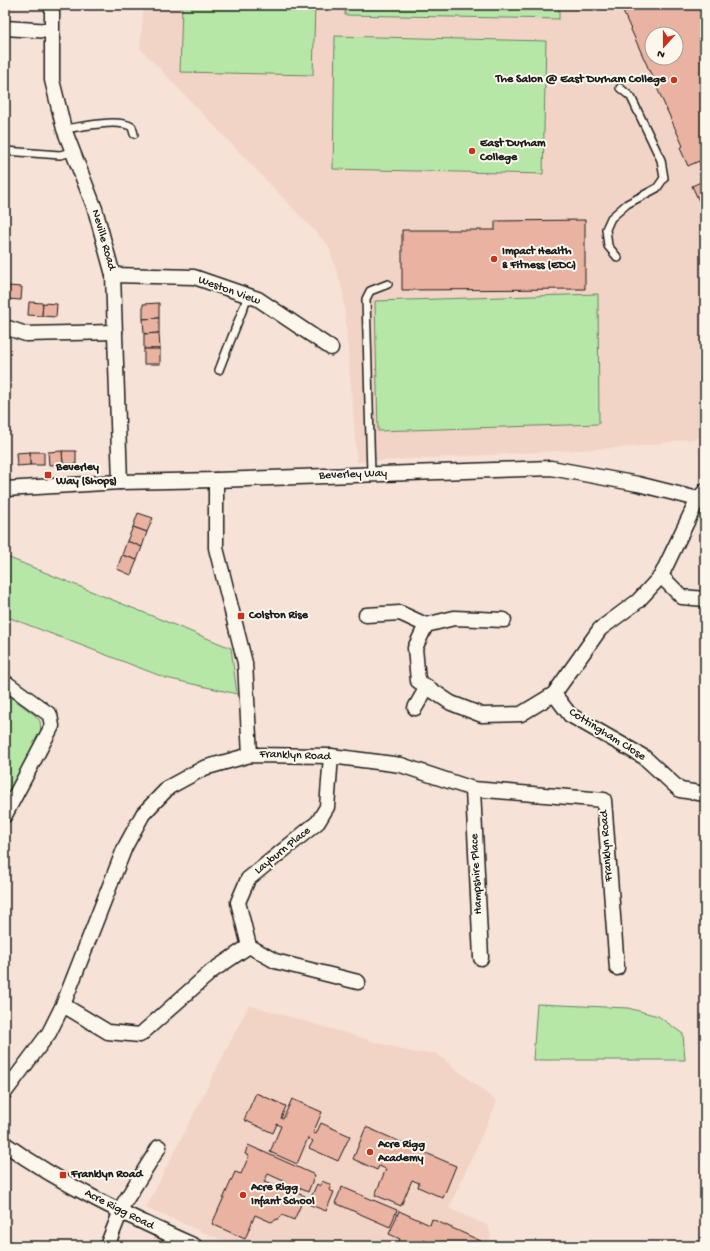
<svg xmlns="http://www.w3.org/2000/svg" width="710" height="1251" viewBox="0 0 710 1251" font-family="'Gochi Hand',sans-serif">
<rect width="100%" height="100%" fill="#f6e2d6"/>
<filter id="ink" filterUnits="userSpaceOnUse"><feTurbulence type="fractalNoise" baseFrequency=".025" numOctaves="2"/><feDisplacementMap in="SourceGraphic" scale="8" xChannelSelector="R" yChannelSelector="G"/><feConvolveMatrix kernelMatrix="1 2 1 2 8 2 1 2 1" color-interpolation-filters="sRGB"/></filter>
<g filter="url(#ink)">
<!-- built -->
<g fill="#f2d4c6" fill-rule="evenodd">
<path d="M 144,5 L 705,5 L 705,437 L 634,447 L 357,462 L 343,291 L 328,245 L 140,48 ZM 652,34 L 676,34 L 676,58 L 652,58 Z"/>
<path d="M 249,1005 L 393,1047 L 415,1053 L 436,1053 L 497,1102 L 449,1208 L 488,1226 L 491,1236 L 487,1246 L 236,1246 L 146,1208 Z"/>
</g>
<!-- green -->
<g fill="#b6e7a7" stroke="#698262">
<path d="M 182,5 L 315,5 L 313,75 L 180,72 Z"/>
<path d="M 345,5 L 559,5 L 559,19 L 345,15 Z"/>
<path d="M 335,36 L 546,41 L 543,174 L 333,169 Z"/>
<path d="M 598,294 L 599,424 L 378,431 L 375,301 Z"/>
<path d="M 7,557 L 231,648 L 237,694 L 166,678 L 5,616 L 5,563 Z"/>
<path d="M 5,693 L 35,715 L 40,721 L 41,731 L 5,806 Z"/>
<path d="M 537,1004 L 628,1008 L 658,1016 L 683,1034 L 685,1060 L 533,1060 Z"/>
</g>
<!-- building -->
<g fill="#eab2a1" stroke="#1c1c1c" fill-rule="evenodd">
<path d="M 620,5 L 705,5 L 705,174 L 699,161 L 688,166 L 680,148 L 683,146 ZM 652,34 L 676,34 L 676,58 L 652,58 Z"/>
<path d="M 705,180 L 705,198 L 699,201 L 692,186 Z"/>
<path d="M 585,220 L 585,289 L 402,290 L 402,230 L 495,230 L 495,221 Z"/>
<path d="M 8,286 L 22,287 L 21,300 L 7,299 Z"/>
<path d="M 29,302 L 43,303 L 42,316 L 28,315 Z"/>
<path d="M 43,303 L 57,304 L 56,317 L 42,316 Z"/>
<path d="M 159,303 L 159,318 L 143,319 L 143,304 Z"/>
<path d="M 159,318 L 159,333 L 144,334 L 143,319 Z"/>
<path d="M 159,333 L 160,349 L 144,349 L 144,334 Z"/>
<rect x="144" y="349" width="16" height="15"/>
<path d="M 62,451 L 76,451 L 76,464 L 63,464 Z"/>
<path d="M 62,451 L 63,464 L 49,465 L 48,452 Z"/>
<rect x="30" y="452" width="14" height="13"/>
<path d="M 30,452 L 30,465 L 17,466 L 16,453 Z"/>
<path d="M 138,513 L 153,518 L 147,532 L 133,527 Z"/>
<path d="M 133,527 L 147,532 L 142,547 L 127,541 Z"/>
<path d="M 127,541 L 142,547 L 137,560 L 122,555 Z"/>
<path d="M 122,555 L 137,560 L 131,575 L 117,569 Z"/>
<path d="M 256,1093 L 286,1106 L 281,1118 L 283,1119 L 292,1099 L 322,1112 L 313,1133 L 316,1134 L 321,1123 L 350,1136 L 338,1161 L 309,1148 L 313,1141 L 308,1138 L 297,1164 L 270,1152 L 281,1126 L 277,1124 L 273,1133 L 244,1120 Z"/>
<path d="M 366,1127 L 456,1166 L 443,1198 L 418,1187 L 419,1183 L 412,1180 L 401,1206 L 375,1195 L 386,1169 L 379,1166 L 377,1170 L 353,1159 Z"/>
<path d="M 248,1145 L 315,1175 L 308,1192 L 268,1174 L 264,1182 L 305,1196 L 294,1220 L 282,1215 L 280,1218 L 271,1222 L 255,1215 L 245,1239 L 212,1224 L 235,1172 L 241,1174 L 249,1156 L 245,1154 Z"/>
<path d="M 322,1181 L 331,1185 L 329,1190 L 334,1192 L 326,1211 L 308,1204 L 317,1184 L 320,1186 Z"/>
<path d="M 342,1187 L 397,1210 L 390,1227 L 335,1203 Z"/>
<path d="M 399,1211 L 430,1225 L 432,1219 L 481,1241 L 478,1246 L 437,1246 L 423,1240 L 420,1246 L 397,1246 L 400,1239 L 389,1234 Z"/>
</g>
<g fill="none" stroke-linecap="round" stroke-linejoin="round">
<defs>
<g id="lane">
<path d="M 64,129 C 81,127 118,118 132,127 L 134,134"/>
<path d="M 5,151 L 60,155 L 72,152"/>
<path d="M 618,258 L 608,246 L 606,229 L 611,218 L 627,204 L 657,188 L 664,178 L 661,160 L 631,97 L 620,88"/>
<path d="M 219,370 L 248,296"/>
<path d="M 371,474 L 366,299 L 370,291 L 388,284"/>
</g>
<g id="street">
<path d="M 52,5 L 52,80 L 64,129 L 95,209 L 113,275 L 120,482"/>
<path d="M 5,28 L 51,31"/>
<path d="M 113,275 L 194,277 L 258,299 L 331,348"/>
<path d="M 5,327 L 26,334 L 115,332"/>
<path d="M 216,480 L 216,548 L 245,663 L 250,755"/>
<path d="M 5,489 L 120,482 L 216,480 L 551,468 L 638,484 L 698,499"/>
<path d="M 661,576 L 682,597 L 705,599"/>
<path d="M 366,615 L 400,613 L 426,625"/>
<path d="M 504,620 L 454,618 L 426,625 L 415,648 L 418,681 L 451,703 L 482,715 L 521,714 L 554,694 L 600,629 L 638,601 L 661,576 L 698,499 L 705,491"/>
<path d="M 5,682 L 50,715 L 52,726 L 5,815"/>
<path d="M 554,694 L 570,715 L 644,757 L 680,790 L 705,794"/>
<path d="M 415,708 L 427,687"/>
<path d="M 331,756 L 327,807 L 318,822 L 248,879 L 238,902 L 249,946 L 275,961 L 358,982"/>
<path d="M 473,789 L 481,958"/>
<path d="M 63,1005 L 108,1032 L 140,1035 L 212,971 L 249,946"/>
<path d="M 5,1092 L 49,1033 L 63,1005 L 125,847 L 143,814 L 169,787 L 204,768 L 250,755 L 331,756 L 401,765 L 473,789 L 604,800 L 617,968"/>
<path d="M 5,1144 C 64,1186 130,1217 195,1246"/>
<path d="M 107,1246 L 124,1203 L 159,1147"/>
</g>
</defs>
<!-- lane casing -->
<use href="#lane" stroke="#1c1c1c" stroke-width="10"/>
<!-- street casing -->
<use href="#street" stroke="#1c1c1c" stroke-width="17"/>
<!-- lane -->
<use href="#lane" stroke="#fbf7ec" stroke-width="7"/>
<!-- street -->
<use href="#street" stroke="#fbf7ec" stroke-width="14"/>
</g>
</g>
<!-- markers -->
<g fill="#c8321e" stroke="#fbf7ec" stroke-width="1.5">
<circle cx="674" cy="80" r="4"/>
<circle cx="472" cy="151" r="4"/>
<circle cx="494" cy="259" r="4"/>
<rect x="44" y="471" width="8" height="8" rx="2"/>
<rect x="237" y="612" width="8" height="8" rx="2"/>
<circle cx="370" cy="1152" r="4"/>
<rect x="59" y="1171" width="8" height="8" rx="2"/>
<circle cx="243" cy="1195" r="4"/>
</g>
<g text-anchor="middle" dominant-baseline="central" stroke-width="4" stroke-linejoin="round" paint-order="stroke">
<!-- poi labels -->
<g font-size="12" font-weight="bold" fill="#1c1c1c" stroke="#fbf7ec" text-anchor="start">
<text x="666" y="80" text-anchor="end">The Salon @ East Durham College</text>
<text x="480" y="144">East Durham<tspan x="480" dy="14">College</tspan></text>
<text x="502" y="252">Impact Health<tspan x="502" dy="14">&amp; Fitness (EDC)</tspan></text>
<text x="56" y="468">Beverley<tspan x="56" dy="14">Way (Shops)</tspan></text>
<text x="249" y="616">Colston Rise</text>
<text x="378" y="1145">Acre Rigg<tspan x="378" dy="14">Academy</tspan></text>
<text x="71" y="1175">Franklyn Road</text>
<text x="251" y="1188">Acre Rigg<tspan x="251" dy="14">Infant School</tspan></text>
</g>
<!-- street labels -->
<g font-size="12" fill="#1c1c1c" stroke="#fbf7ec">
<text transform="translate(103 240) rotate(74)">Neville Road</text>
<text transform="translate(229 291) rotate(20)">Weston View</text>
<text transform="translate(353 475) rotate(-2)">Beverley Way</text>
<text transform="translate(607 735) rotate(32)">Cottingham Close</text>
<text transform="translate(295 756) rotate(2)">Franklyn Road</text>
<text transform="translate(607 846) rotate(-94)">Franklyn Road</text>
<text transform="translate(283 851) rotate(-39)">Layburn Place</text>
<text transform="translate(477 874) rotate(-93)">Hampshire Place</text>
<text transform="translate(119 1210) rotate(27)">Acre Rigg Road</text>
</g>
</g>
<!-- margin -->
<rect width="710" height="1251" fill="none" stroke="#fbf7ec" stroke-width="20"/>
<rect x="10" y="10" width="690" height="1231" fill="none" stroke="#1c1c1c" stroke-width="1.5" filter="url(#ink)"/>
<!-- north arrow -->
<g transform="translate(664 46) rotate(201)"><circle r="19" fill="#fbf7ec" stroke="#a29f99"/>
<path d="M0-3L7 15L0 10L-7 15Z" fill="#c8321e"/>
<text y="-6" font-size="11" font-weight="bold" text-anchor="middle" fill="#1c1c1c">N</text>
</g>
</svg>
